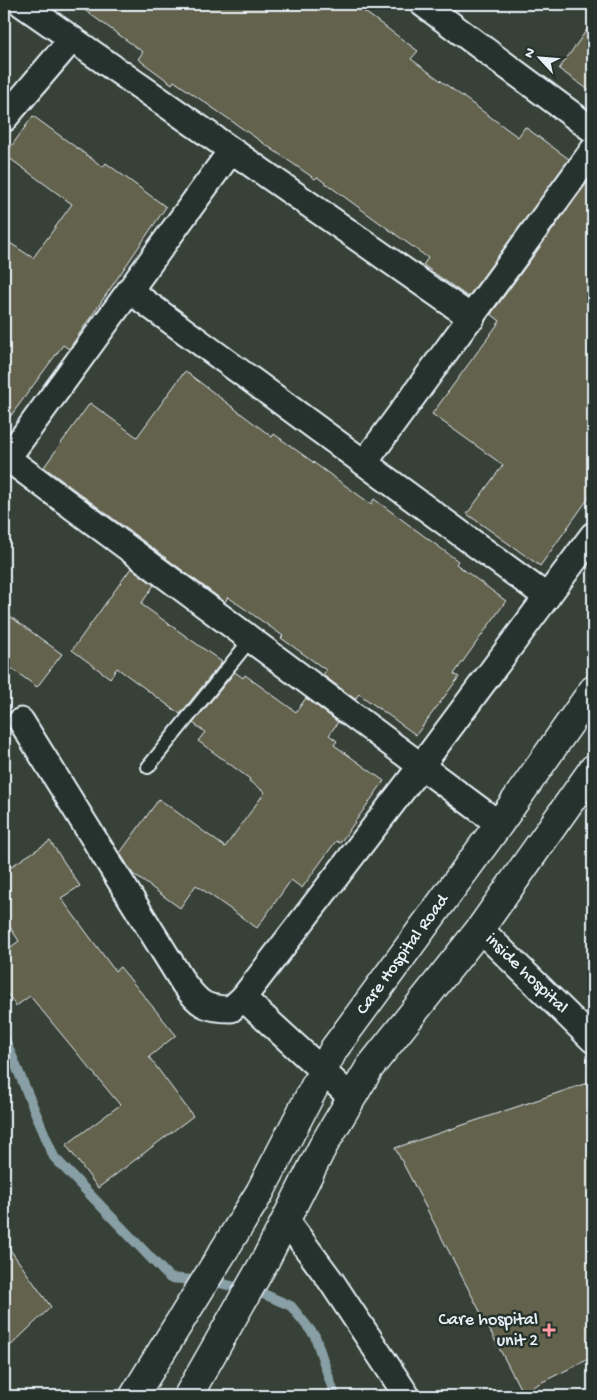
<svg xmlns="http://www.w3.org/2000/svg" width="597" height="1400" viewBox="0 0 597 1400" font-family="'Gochi Hand',sans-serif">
<rect width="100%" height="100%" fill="#384137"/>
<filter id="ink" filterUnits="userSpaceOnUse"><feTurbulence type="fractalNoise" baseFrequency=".02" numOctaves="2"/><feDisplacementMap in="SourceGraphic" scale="10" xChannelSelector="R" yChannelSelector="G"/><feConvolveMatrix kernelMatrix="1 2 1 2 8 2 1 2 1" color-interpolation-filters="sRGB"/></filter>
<g filter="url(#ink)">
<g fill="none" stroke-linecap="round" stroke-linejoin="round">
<!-- stream -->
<path stroke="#879fa5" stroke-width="10" d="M 4,1037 L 54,1157 L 170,1278 L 216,1282 L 266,1295 L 291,1306 L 315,1336 L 335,1396"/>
</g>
<!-- building -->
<g fill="#63624e" stroke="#e8f1f8">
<path d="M 76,4 L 354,4 L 418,51 L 411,59 L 518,137 L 525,127 L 569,159 L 468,297 L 423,265 L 428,258 L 317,177 L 315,179 L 174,81 L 172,84 L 138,59 L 143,52 Z"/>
<path d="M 593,21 L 593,93 L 559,69 Z"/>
<path d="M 33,116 L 103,167 L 106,163 L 166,207 L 69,349 L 63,345 L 4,425 L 4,239 L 33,258 L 72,204 L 5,155 Z"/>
<path d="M 592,176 L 593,492 L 540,566 L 467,514 L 503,465 L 432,414 L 500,321 L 491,314 Z"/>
<path d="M 185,371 L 272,437 L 274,434 L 371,504 L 374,499 L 458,561 L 456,564 L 506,601 L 454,674 L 459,677 L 416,735 L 359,694 L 355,699 L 323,675 L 326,670 L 281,638 L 283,636 L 228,597 L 225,602 L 44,467 L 90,403 L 137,437 Z"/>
<path d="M 131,568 L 154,585 L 141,604 L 222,662 L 180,714 L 117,668 L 110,678 L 72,650 Z"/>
<path d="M 4,612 L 62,654 L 37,687 L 4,663 Z"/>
<path d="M 235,672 L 243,678 L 245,675 L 296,712 L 306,698 L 338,722 L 329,735 L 337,741 L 334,745 L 384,781 L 340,843 L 336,841 L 302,888 L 291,880 L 257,928 L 196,885 L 180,908 L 133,874 L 120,853 L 159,799 L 225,847 L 265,792 L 249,781 L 250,779 L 198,741 L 205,732 L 193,723 Z"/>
<path d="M 50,841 L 80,886 L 61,898 L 115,971 L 120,967 L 176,1035 L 149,1057 L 193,1116 L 98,1188 L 66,1145 L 120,1105 L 30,996 L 16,1006 L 4,989 L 4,952 L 19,941 L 4,918 L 4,871 Z"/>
<path d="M 593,1081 L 593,1357 L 522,1392 L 395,1148 Z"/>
<path d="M 4,1241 L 51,1307 L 4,1352 Z"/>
</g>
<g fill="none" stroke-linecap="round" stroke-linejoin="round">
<defs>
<path id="lane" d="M 148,767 L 251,639"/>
<g id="street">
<path d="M 22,4 L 472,318"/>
<path d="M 423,4 L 593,130"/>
<path d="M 4,119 L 72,39"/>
<path d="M 130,291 L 547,597"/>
<path d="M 7,458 L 499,824"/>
<path d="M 365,462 L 593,150"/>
<path d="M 4,463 L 231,151"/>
<path d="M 21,721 L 184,984 C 199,1004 205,1009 231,1009 L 243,998 L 421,766 L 593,535"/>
<path d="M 480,929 L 593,1040"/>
<path d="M 243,998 L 352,1098"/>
<path d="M 286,1220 L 331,1281 L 407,1396"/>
</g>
<g id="secondary">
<path d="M 134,1396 L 260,1192 L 334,1049 L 499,824 L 593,690"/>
<path d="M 188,1396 L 266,1259 L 323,1146 L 370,1067 L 480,929 L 593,769"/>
</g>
</defs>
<!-- lane casing -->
<use href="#lane" stroke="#e8f1f8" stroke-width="16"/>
<!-- street casing -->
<use href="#street" stroke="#e8f1f8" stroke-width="29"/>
<!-- secondary casing -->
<use href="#secondary" stroke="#e8f1f8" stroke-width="31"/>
<!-- lane -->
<use href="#lane" stroke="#26332d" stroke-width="12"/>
<!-- street -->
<use href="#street" stroke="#26332d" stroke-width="25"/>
<!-- secondary -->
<use href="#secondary" stroke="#26332d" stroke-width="28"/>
</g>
</g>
<!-- markers -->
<path fill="#ff9aa2" stroke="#26332d" stroke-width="2" d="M546.5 1322.5h5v5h5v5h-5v5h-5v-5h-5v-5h5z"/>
<g text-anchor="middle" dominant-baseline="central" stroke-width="5" stroke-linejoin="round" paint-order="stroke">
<!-- street labels -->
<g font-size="18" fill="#e8f1f8" stroke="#26332d">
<text transform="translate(403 955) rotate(-54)">Care Hospital Road</text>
<text transform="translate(526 974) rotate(44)">inside hospital</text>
</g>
<!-- poi labels -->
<g font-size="18" fill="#e8f1f8" stroke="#26332d" text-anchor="end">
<text x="538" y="1320">Care hospital<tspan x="538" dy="21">unit 2</tspan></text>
</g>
</g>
<!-- margin -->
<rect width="597" height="1400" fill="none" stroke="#26332d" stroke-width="20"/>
<rect x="10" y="10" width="577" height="1380" fill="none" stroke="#e8f1f8" stroke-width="2" filter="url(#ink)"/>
<!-- north arrow -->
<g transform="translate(540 58) rotate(296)" stroke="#26332d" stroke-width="4" paint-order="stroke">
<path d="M0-4L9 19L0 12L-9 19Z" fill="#e8f1f8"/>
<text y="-8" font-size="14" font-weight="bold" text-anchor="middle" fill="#e8f1f8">N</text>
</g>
</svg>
